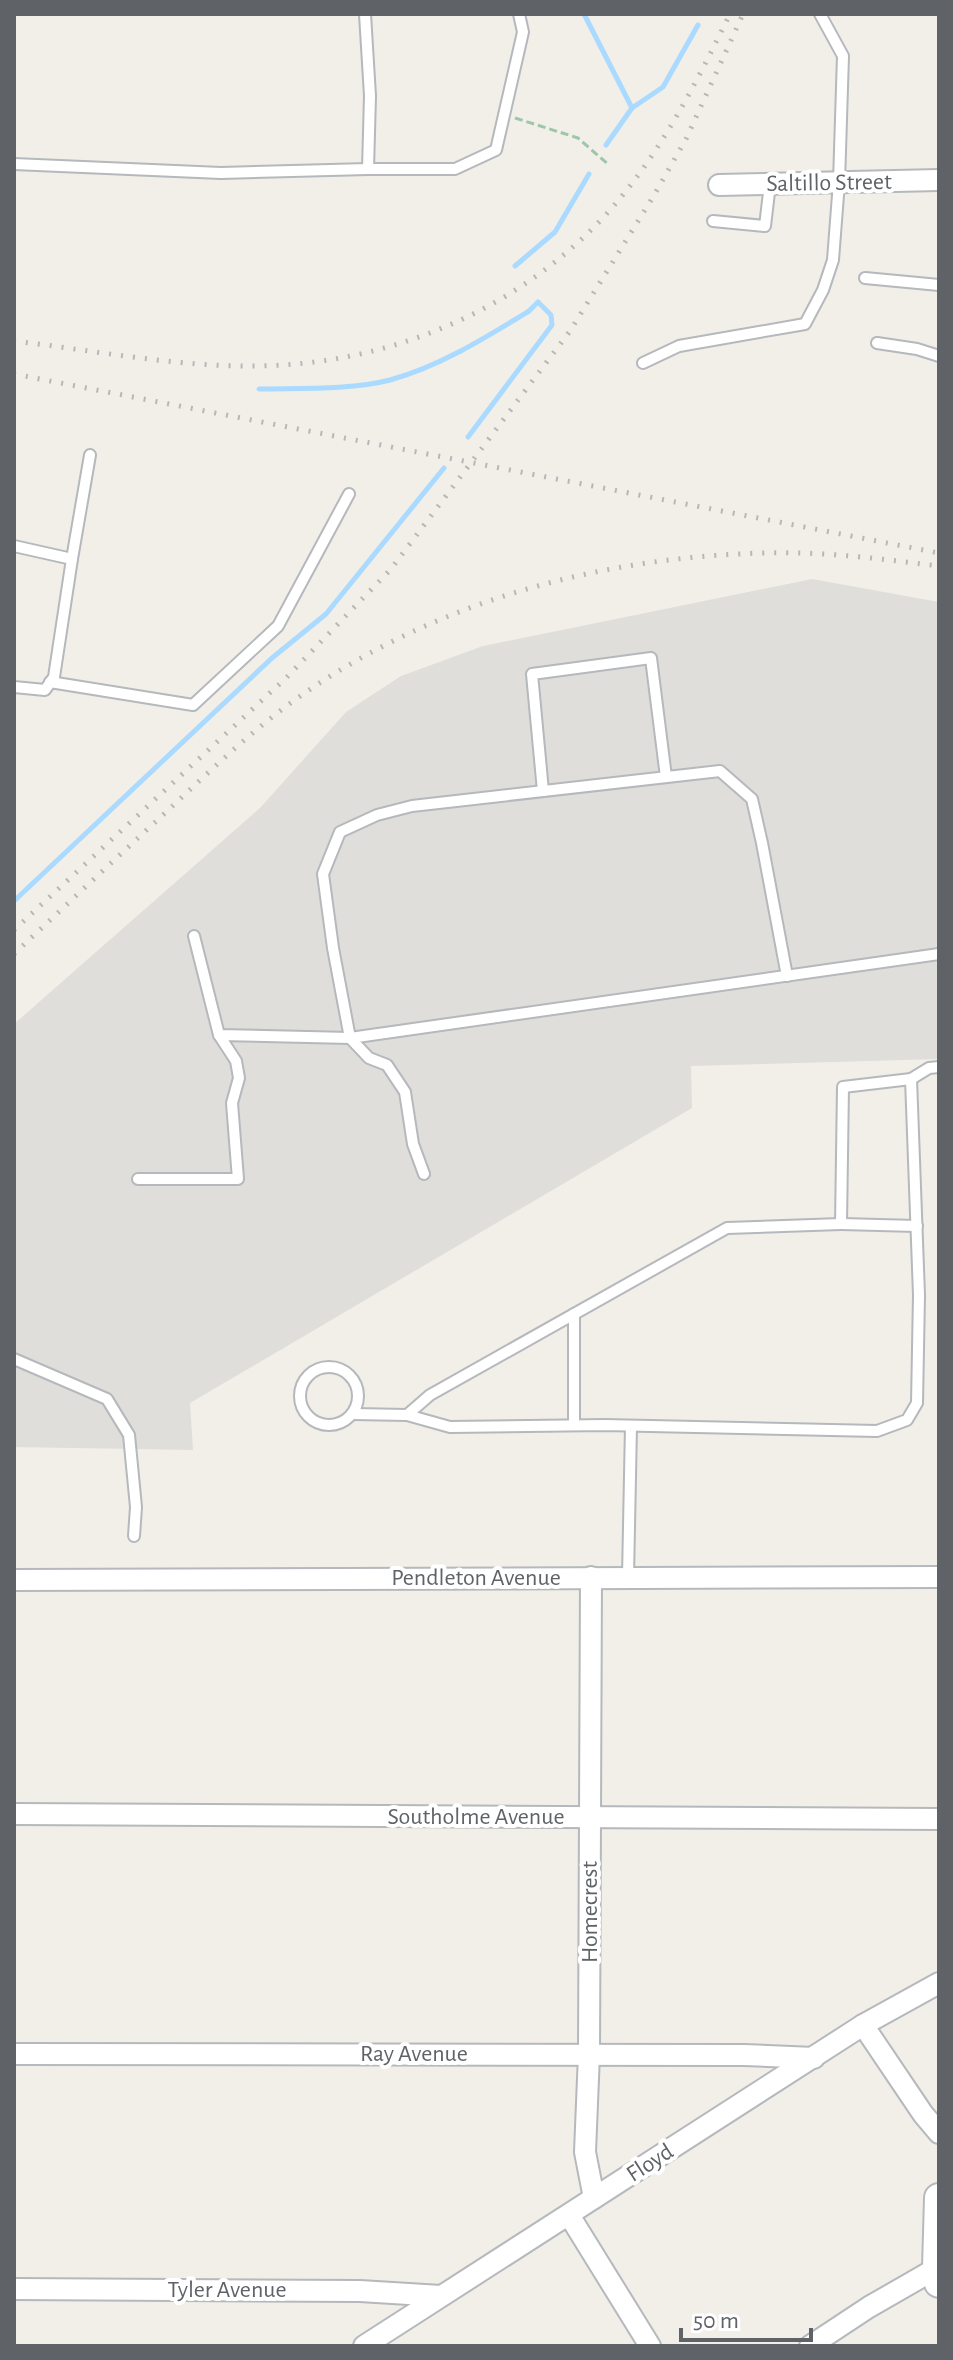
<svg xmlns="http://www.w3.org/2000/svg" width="953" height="2360" viewBox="0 0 953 2360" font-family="'Alegreya Sans',sans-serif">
<rect width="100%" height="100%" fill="#f1efe8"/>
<!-- industrial -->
<path fill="#e0deda" d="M 812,579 L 939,602 L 939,1059 L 691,1066 L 692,1108 L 190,1403 L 193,1450 L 14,1447 L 14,1024 L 260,808 L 346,712 L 401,676 L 483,646 Z"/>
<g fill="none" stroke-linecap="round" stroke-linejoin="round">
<!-- stream -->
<g stroke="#aadaff" stroke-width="5">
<path d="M 584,14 L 632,108"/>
<path d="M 606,145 L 632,108 L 663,87 L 698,25"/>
<path d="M 515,266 L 555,232 L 589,174"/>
<path d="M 259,389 C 298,388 352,390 390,380 C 440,366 485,338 529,311 L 538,302 L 551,315 L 552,325 L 468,437"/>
<path d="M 14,901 L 272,658 L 326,614 L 444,468"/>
</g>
<defs>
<g id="lane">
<path d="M 14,164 L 221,173 L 368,169 L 370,96 L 365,14"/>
<path d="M 368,169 L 455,169 L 496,150 L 523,32 L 519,14"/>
<path d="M 713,221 L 765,226 L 770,184"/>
<path d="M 865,278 L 939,285"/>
<path d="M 877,343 L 917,349 L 939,356"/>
<path d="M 643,363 L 679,346 L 805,324 L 823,290 L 833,260 L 839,182 L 843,56 L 820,14"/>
<path d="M 14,546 L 72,559 L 54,677 L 45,690 L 14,687"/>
<path d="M 72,559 L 90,455"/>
<path d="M 50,682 L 193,705 L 278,626 L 349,494"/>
<path d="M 543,791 L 532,674 L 651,658 L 666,777"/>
<path d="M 194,936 L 219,1035 L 350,1038 L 939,954"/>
<path d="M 424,1174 L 413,1144 L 405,1092 L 387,1065 L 369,1058 L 350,1038 L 333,948 L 323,874 L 340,832 L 377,815 L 412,806 L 720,771 L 752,799 L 762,843 L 787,976"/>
<path d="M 138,1179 L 238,1179 L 232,1103 L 239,1078 L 236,1061 L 219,1035"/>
<path d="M 841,1224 L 917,1226"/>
<path d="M 574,1314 L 574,1425"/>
<path d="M 14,1359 L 107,1399 L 129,1435 L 136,1507 L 134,1536"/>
<circle cx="329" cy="1396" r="29"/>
<path d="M 353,1414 L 407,1415 L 430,1395 L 727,1228 L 841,1224 L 843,1087 L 911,1079 L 929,1068 L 939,1067"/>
<path d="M 407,1415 L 450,1427 L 605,1425 L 877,1431 L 907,1420 L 917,1403 L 919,1295 L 911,1079"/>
<path d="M 628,1577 L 631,1426"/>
</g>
<g id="street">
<path d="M 719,185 L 939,180"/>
<path d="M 591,1577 L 589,2054 L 585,2152 L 594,2198"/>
<path d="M 14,1580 L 939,1577"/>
<path d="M 14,1814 L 939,1819"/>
<path d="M 863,2025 L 923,2114 L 939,2133"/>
<path d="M 14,2054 L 744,2055 L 814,2058"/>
<path d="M 569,2215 L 650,2346"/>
<path d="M 14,2289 L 360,2291 L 441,2296"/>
<path d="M 364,2346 L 863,2025 L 939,1983"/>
<path d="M 810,2346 L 869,2307 L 937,2268"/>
</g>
<path id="secondary" d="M 939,2198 L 937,2268 L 939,2283"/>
</defs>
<!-- lane casing -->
<use href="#lane" stroke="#b5b8bc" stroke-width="14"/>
<!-- street casing -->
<use href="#street" stroke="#b5b8bc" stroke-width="24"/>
<!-- secondary casing -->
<use href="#secondary" stroke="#b6babf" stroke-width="32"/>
<!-- path -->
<path stroke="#9cc7a9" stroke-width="3" stroke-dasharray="8 4" stroke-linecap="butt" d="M 515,118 L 578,138 L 609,165"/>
<!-- lane -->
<use href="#lane" stroke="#fff" stroke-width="10"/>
<!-- street -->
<use href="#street" stroke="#fff" stroke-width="20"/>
<!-- secondary -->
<use href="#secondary" stroke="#fff" stroke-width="28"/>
<!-- rail -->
<g stroke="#b6b7b8" stroke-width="5" stroke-dasharray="2 10" stroke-linecap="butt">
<path d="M 14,341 C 91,350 178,367 255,366 C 394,365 533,305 622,196 C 667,141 699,77 730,14"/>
<path d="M 14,374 L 939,553"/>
<path d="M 14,930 L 286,678 L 391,569 L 570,331 L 653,197 L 686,139 L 743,14"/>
<path d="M 14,954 C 64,907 114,860 164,814 C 211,770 258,724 312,688 C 445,599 605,557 764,553 C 822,551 881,559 939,566"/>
</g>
</g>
<g text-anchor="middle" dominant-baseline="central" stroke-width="8" stroke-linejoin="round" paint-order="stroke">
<!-- street labels -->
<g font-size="24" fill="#5f6368" stroke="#fff">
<text transform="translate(829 183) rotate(-1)">Saltillo Street</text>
<text x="476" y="1578">Pendleton Avenue</text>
<text x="476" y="1817">Southolme Avenue</text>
<text transform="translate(590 1912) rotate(-90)">Homecrest</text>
<text x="414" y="2054">Ray Avenue</text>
<text transform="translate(650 2163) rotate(-33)">Floyd</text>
<text x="227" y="2290">Tyler Avenue</text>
</g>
</g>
<!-- border -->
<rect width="953" height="2360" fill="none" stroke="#5f6368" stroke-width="32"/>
<!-- scale -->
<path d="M681 2328v12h130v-12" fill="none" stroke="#5f6368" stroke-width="4"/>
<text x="693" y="2328" font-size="24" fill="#5f6368" stroke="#ffffff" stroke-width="6" paint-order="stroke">50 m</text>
</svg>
